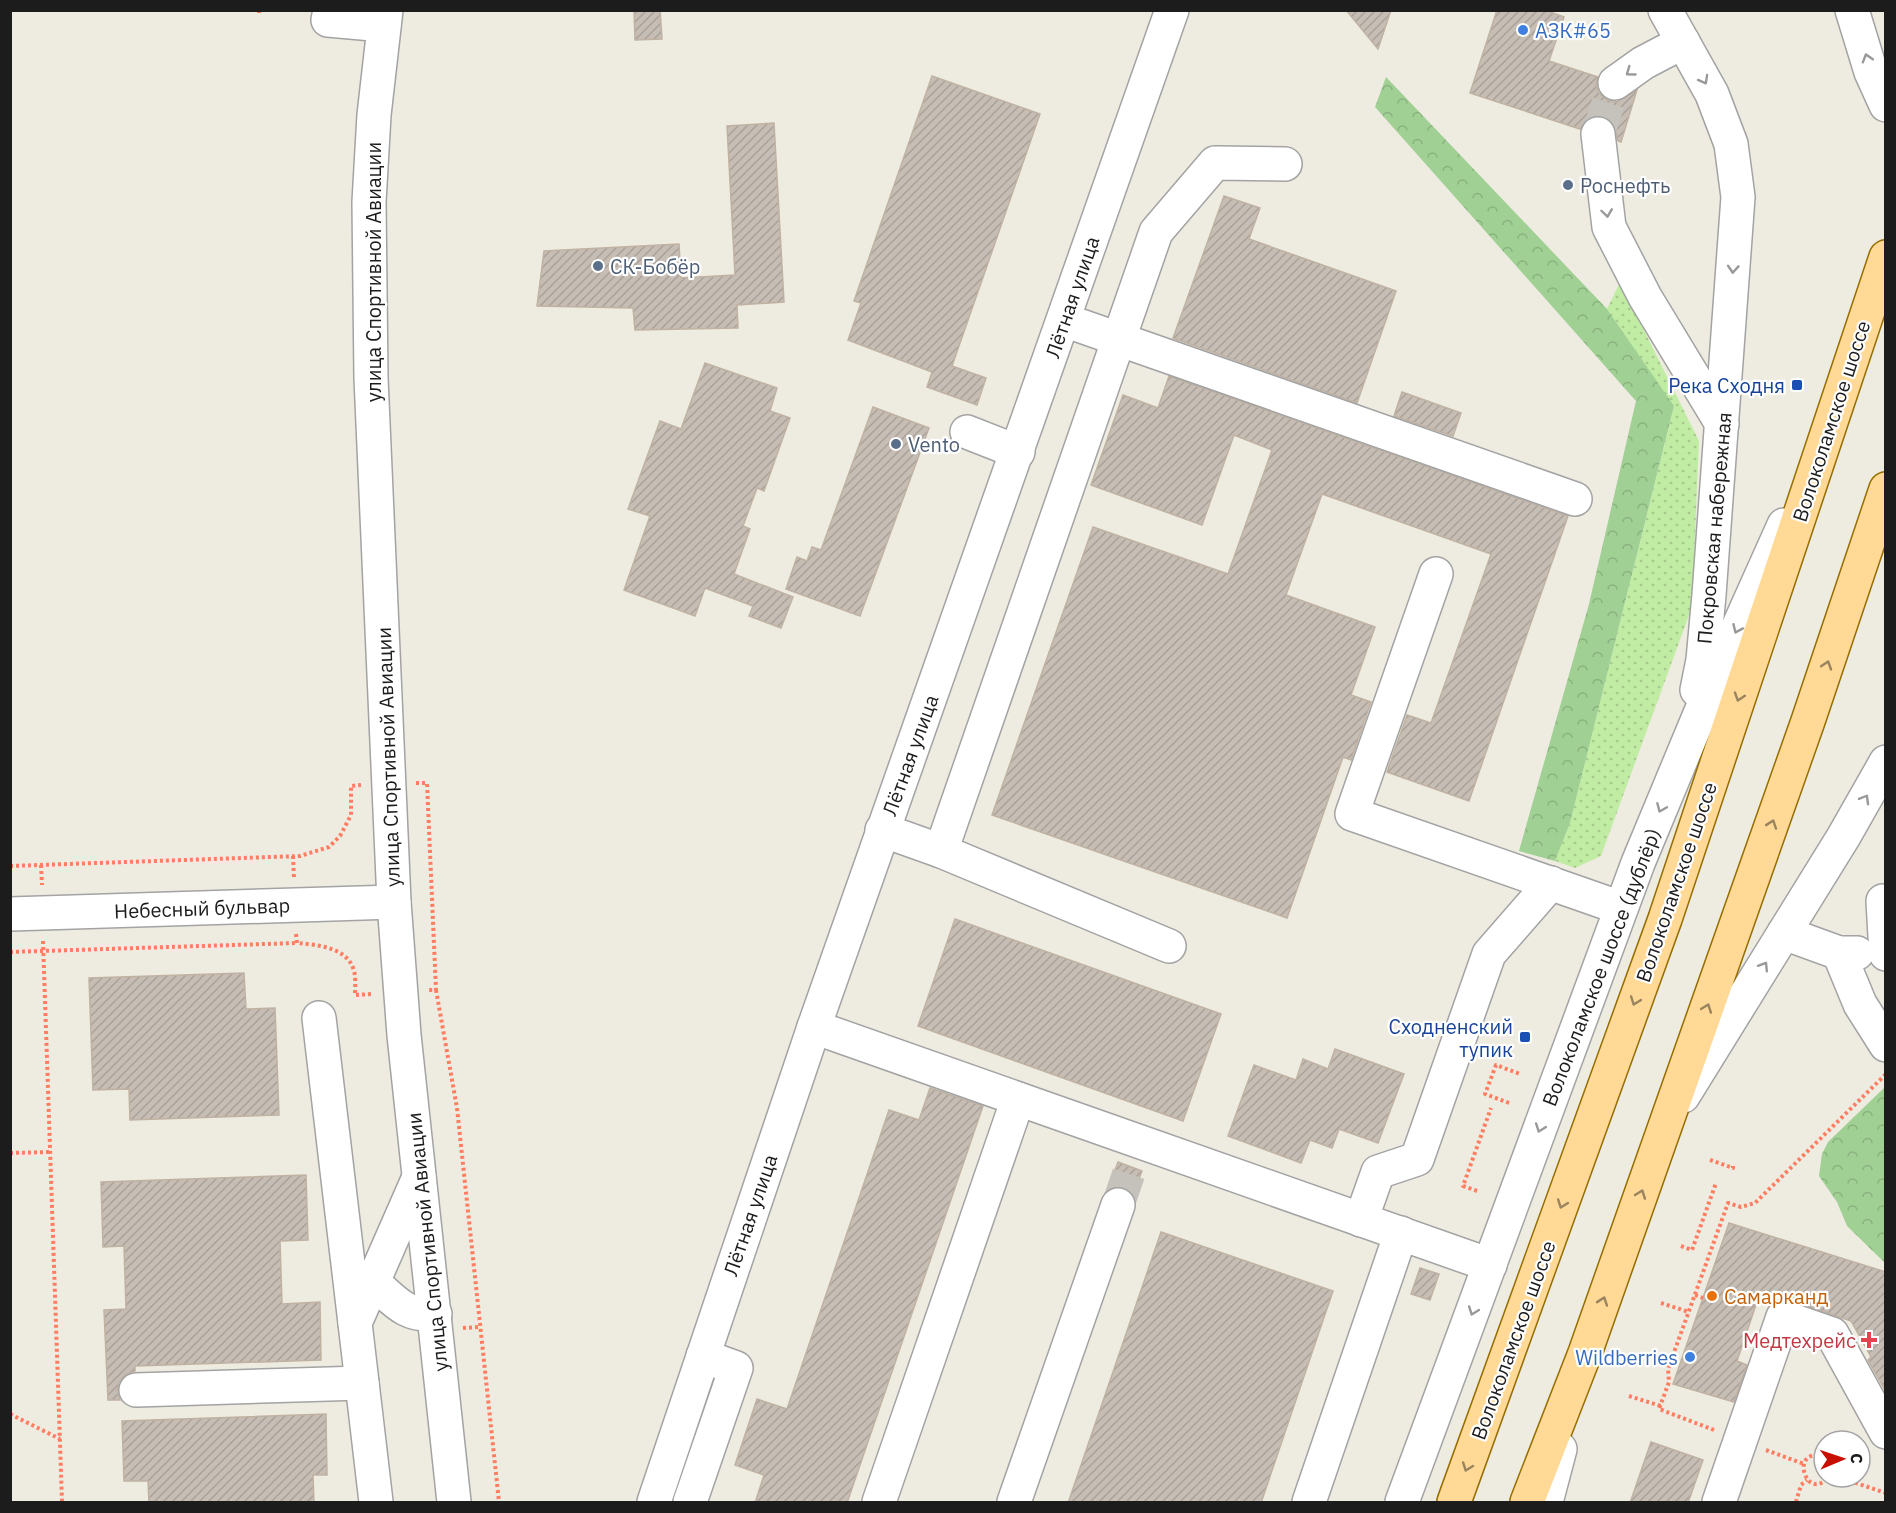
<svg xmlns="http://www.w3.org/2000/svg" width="1896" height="1513" viewBox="0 0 1896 1513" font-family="'IBM Plex Sans',sans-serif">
<defs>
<pattern id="grass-dots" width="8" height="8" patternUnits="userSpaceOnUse" patternTransform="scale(1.5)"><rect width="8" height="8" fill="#c1eca3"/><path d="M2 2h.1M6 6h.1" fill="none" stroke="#a5ca8c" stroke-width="1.8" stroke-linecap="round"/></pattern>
<pattern id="forest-crowns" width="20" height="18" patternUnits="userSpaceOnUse" patternTransform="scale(1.5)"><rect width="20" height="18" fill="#a0d093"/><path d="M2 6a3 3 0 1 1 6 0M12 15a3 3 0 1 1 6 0" fill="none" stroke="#89b27e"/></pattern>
<pattern id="building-hatch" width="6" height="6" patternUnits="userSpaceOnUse" patternTransform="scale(1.5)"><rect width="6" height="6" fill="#c6bdb4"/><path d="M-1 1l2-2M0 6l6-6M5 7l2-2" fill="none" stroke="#aaa29a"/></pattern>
</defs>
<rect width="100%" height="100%" fill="#eeebe1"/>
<!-- grass -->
<path fill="url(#grass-dots)" d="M 1620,282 L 1699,441 L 1692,607 L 1601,856 L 1575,868 L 1555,861 L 1570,823 L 1674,407 L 1607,309 Z"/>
<!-- forest -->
<g fill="url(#forest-crowns)">
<path d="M 1386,77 L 1607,309 L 1674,406 L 1570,823 L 1555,861 L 1519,851 L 1589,604 L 1636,401 L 1375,107 Z"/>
<path d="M 1885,1087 L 1885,1263 L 1847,1226 L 1837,1202 L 1819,1176 L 1822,1154 L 1828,1142 Z"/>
</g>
<!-- building -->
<g fill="url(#building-hatch)" stroke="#c0b2a2" stroke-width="1.5">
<path d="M 634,10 L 660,10 L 662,39 L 635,40 Z"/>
<path d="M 1346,10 L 1391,10 L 1378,49 Z"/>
<path d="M 1497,10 L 1545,10 L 1564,17 L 1549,61 L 1598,77 L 1596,85 L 1599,93 L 1608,100 L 1617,102 L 1637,90 L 1621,142 L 1618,141 L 1613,123 L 1605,117 L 1595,116 L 1587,119 L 1580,129 L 1470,93 Z"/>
<path d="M 932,76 L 1040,114 L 952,366 L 986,378 L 977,405 L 927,387 L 932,372 L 848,340 L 861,303 L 854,301 Z"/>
<path d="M 774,123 L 784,302 L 737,305 L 738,328 L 635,330 L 633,308 L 537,306 L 544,251 L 679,244 L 681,278 L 735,275 L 727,126 Z"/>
<path d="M 1224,196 L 1260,208 L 1249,239 L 1396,291 L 1357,403 L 1173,338 Z"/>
<path d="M 705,363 L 777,388 L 770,411 L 790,418 L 764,491 L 757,488 L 743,526 L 750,529 L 734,574 L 793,597 L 781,628 L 749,616 L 753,606 L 705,588 L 695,616 L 624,590 L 650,516 L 628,509 L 660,421 L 681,429 Z"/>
<path d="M 1169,376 L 1568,516 L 1469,801 L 1387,772 L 1407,715 L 1431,723 L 1491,554 L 1322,494 L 1286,595 L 1375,627 L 1351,695 L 1371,702 L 1351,760 L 1343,757 L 1287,918 L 992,815 L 1093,527 L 1228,574 L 1272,450 L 1234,435 L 1202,525 L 1091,485 L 1123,395 L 1158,408 Z"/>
<path d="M 1402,392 L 1461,413 L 1453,436 L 1394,416 Z"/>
<path d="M 873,407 L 929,428 L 860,616 L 786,589 L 797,557 L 807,561 L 812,547 L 821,550 Z"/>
<path d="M 955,919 L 1221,1014 L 1183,1121 L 918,1026 Z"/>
<path d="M 244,973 L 246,1009 L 275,1008 L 279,1115 L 130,1120 L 129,1089 L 93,1090 L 89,978 Z"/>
<path d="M 1335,1049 L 1404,1074 L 1378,1143 L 1339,1129 L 1332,1148 L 1310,1140 L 1301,1163 L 1228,1136 L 1254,1065 L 1296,1080 L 1303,1059 L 1328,1069 Z"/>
<path d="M 930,1088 L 983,1106 L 847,1503 L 755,1503 L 764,1475 L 735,1465 L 757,1399 L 787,1409 L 889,1110 L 919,1120 Z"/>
<path d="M 1118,1162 L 1142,1171 L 1133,1195 L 1124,1187 L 1115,1187 L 1108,1190 Z"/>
<path d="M 306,1175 L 308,1240 L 280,1241 L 282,1304 L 320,1302 L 321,1360 L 135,1366 L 135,1371 L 126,1374 L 119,1382 L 117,1391 L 120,1400 L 108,1400 L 104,1310 L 126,1309 L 124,1246 L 103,1247 L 101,1182 Z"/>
<path d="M 1729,1223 L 1886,1272 L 1886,1392 L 1868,1360 L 1871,1357 L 1851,1321 L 1761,1290 L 1737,1361 L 1747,1365 L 1734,1402 L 1673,1384 Z"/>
<path d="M 1161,1232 L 1333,1291 L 1261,1503 L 1068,1503 Z"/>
<path d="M 1420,1268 L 1439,1274 L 1430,1300 L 1411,1294 Z"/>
<path d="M 326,1414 L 327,1475 L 313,1475 L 314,1503 L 149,1503 L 148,1481 L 124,1481 L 122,1421 Z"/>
<path d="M 1651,1442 L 1703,1460 L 1688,1503 L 1630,1503 Z"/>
</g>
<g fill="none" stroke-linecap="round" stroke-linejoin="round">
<!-- minor-tunnel -->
<g stroke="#c4c2ba" stroke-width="33" stroke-dasharray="33 16" stroke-linecap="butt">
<path d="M 1598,134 L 1615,83"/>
<path d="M 1118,1205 L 1131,1167"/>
</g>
<defs>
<g id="minor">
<path d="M 330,10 L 328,20 L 384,25"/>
<path d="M 386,10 L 374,115 L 369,202 L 371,378 L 394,902 L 404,1035 L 454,1502"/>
<path d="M 1665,10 L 1712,94 L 1731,144 L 1738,197 L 1709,595 L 1703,660 L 1697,690"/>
<path d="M 1852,10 L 1871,72 L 1886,105"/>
<path d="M 1615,83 L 1643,63 L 1683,42"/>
<path d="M 1598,134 L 1609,227 L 1645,297 L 1722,424"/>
<path d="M 1064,320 L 1575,499"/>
<path d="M 967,432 L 1018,452"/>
<path d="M 1436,574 L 1352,814 L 1621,908"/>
<path d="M 882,830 L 941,851 L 1169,946"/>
<path d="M 941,851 L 1156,232 L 1215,163 L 1285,164"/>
<path d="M 1886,901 L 1883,901 L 1886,954"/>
<path d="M 10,914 L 394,902"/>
<path d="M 1784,933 L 1839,953 L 1857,953"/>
<path d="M 1839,953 L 1860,1004 L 1886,1045"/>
<path d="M 319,1018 L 355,1323"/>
<path d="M 814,1027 L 1490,1265"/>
<path d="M 1683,1096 L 1844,836 L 1886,762"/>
<path d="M 1361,1220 L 1378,1172 L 1417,1159 L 1489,954 L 1551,883"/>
<path d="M 373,1282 C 394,1300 405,1317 435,1314"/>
<path d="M 136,1390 L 362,1383"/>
<path d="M 376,1502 L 355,1323 L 419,1177"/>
<path d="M 654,1502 L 814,1027 L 1172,10"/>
<path d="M 690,1502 L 736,1368 L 703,1356"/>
<path d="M 879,1502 L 1018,1099"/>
<path d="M 1014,1502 L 1118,1205"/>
<path d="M 1309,1502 L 1401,1233"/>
<path d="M 1402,1502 L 1638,863 L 1710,690 L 1784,525"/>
<path d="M 1546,1502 L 1560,1449"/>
<path d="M 1719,1502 L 1783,1317 L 1832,1334 L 1886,1432"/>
</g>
<g id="major">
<path d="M 1454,1502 L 1665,919 L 1886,257"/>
<path d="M 1527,1502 L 1585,1353 L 1808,721 L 1886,489"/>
</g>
</defs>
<!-- minor casing -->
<use href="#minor" stroke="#a3a3a3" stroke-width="36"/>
<!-- major casing -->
<use href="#major" stroke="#946e00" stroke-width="36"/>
<!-- path -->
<g stroke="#ff7d61" stroke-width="4" stroke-dasharray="3 3" stroke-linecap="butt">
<path d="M 259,13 L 259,10"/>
<path d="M 416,783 L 427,783 L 436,990 L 427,990"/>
<path d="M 293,856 L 294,878"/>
<path d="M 41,865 L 42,885"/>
<path d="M 10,866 L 300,856 L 329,847 L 340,836 L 351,815 L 351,786 L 361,785"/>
<path d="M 296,934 L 297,943 C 317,945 348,947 354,971 C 356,978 355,987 355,995 L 372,994"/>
<path d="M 43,941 L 62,1502"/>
<path d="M 10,952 L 297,943"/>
<path d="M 436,990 L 457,1108 L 499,1502"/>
<path d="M 1509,1103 L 1485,1094 L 1496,1065 L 1520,1074"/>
<path d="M 10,1153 L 50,1152"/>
<path d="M 1710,1160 L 1733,1168 L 1733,1166"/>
<path d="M 1477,1191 L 1463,1186 L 1491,1108"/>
<path d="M 1681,1246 L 1692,1250 L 1716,1183"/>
<path d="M 1695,1295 L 1703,1298"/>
<path d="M 1661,1303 L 1689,1312"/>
<path d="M 463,1328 L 480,1327"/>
<path d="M 1629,1396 L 1661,1406"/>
<path d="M 10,1414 L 60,1439"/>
<path d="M 1714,1430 L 1659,1409 L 1669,1382 L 1668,1369 L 1728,1203 L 1741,1207 L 1755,1203 L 1886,1074"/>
<path d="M 1766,1450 L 1804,1464"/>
<path d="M 1824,1457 C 1789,1445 1805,1504 1829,1477"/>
<path d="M 1838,1477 L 1886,1493"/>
<path d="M 1796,1502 L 1801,1485 L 1807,1480"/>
</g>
<!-- minor -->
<use href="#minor" stroke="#fff" stroke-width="33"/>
<!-- major -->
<use href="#major" stroke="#ffd995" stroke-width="33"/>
</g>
<!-- one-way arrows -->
<defs><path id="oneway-chevron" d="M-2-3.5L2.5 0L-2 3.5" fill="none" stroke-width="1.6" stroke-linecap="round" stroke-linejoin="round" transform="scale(1.5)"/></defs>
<g stroke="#999">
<use href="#oneway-chevron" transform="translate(1867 58) rotate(-107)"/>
<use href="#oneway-chevron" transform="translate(1630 72) rotate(144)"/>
<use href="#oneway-chevron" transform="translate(1704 80) rotate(61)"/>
<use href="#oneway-chevron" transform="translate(1607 213) rotate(82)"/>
<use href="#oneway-chevron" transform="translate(1733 269) rotate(94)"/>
<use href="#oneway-chevron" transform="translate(1737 629) rotate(114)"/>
<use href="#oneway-chevron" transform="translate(1865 799) rotate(-60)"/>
<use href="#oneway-chevron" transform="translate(1661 808) rotate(113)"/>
<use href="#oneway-chevron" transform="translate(1764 966) rotate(-58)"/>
<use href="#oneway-chevron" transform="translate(1540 1128) rotate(110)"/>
<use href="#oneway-chevron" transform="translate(1473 1311) rotate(110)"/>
</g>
<g stroke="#99845f">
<use href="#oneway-chevron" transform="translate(1827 665) rotate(-72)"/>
<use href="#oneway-chevron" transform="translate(1739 697) rotate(108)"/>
<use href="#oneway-chevron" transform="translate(1772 824) rotate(-71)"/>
<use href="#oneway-chevron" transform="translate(1635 1001) rotate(110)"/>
<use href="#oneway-chevron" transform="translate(1707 1008) rotate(-70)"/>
<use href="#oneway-chevron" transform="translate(1641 1194) rotate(-70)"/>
<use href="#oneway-chevron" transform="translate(1562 1204) rotate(110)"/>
<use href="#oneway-chevron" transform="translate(1603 1301) rotate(-71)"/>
<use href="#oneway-chevron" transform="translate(1467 1467) rotate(110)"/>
</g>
<!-- markers -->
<g fill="#3f7fe0" stroke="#fff" stroke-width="2">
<circle cx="1523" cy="30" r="6"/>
<circle cx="1690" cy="1357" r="6"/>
</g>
<g fill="#5c6f8a" stroke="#fff" stroke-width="2">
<circle cx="1568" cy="185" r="6"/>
<circle cx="598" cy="266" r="6"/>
<circle cx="896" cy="444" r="6"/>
</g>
<g fill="#1a4fb4" stroke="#fff" stroke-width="2">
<rect x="1791" y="379" width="12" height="12" rx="3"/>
<rect x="1519" y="1031" width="12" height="12" rx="3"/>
</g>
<circle fill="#e8710a" stroke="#fff" stroke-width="2" cx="1712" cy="1296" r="6"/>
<path fill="#e0444e" stroke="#fff" stroke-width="2" d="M1866 1331h6v6h6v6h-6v6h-6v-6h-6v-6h6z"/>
<g text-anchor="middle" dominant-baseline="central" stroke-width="4.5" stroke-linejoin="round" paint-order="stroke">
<!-- shop labels -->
<g font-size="20" fill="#366cbe" stroke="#fff" text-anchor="start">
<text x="1535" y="30">АЗК#65</text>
<text x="1678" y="1357" text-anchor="end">Wildberries</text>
</g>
<!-- service labels -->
<g font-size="20" fill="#4e5e75" stroke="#fff" text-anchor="start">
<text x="1580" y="185">Роснефть</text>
<text x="610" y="266">СК-Бобёр</text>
<text x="908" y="444">Vento</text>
</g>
<!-- street labels -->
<g font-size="20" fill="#1c1c1c" stroke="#fff">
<text transform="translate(373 272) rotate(-90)">улица Спортивной Авиации</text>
<text transform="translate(1072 297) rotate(-71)">Лётная улица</text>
<text transform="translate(1831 421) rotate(-72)">Волоколамское шоссе</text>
<text transform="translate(1714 528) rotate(-85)">Покровская набережная</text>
<text transform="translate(910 755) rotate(-70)">Лётная улица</text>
<text transform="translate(388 757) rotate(-92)">улица Спортивной Авиации</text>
<text transform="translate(1676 882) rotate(-71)">Волоколамское шоссе</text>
<text transform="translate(202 908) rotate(-2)">Небесный бульвар</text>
<text transform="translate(1601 967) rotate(-69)">Волоколамское шоссе (дублёр)</text>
<text transform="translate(750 1215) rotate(-71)">Лётная улица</text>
<text transform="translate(427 1242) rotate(-96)">улица Спортивной Авиации</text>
<text transform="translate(1513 1340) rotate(-70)">Волоколамское шоссе</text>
</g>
<!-- transit labels -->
<g font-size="20" fill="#164399" stroke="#fff" text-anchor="end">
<text x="1785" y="385">Река Сходня</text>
<text x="1513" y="1026">Сходненский<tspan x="1513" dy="23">тупик</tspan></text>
</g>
<!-- food labels -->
<g font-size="20" fill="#c56008" stroke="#fff" text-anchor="start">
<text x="1724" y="1296">Самарканд</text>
</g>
<!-- health labels -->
<g font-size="20" fill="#be3a42" stroke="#fff" text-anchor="end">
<text x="1856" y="1340">Медтехрейс</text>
</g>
</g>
<!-- border -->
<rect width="1896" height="1513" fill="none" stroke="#1c1c1c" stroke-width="24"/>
<!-- north arrow -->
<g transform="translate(1842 1459) rotate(88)"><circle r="28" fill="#ffffff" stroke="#a4a4a4" stroke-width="1.5"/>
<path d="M0-4.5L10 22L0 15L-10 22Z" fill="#c80f00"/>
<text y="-9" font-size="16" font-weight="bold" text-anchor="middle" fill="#1c1c1c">С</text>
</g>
</svg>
